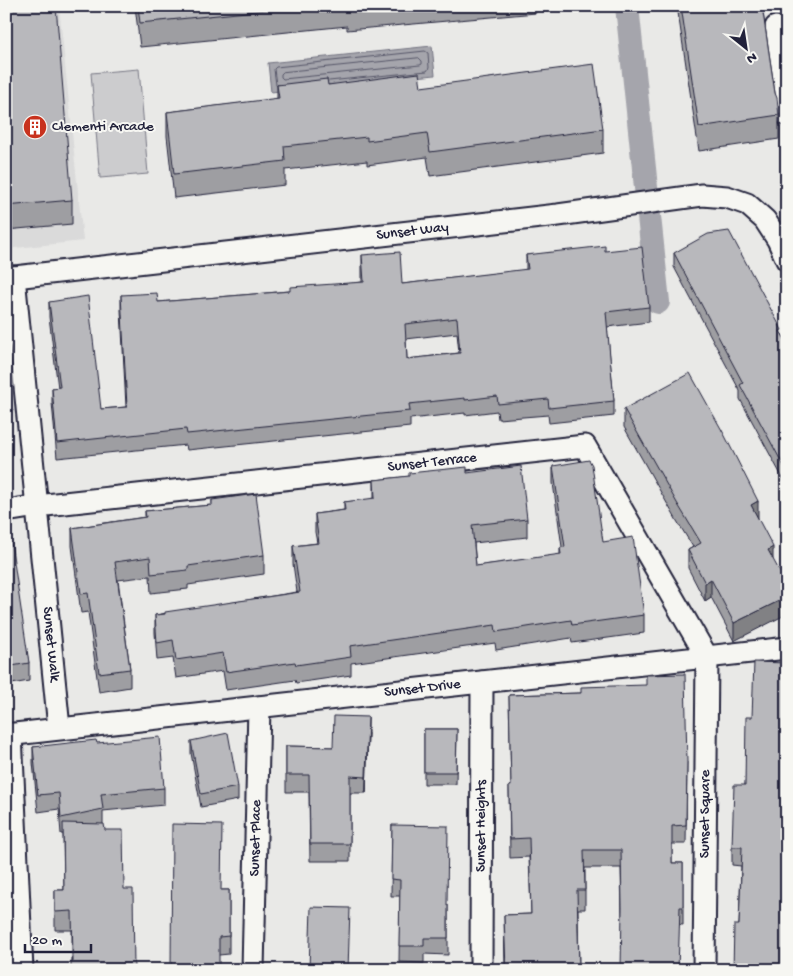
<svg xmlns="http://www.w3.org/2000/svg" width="793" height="976" font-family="'Gochi Hand',sans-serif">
<rect width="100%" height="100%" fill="#e9e9e7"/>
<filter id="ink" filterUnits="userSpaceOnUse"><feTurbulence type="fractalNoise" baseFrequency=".02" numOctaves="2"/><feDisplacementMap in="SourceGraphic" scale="10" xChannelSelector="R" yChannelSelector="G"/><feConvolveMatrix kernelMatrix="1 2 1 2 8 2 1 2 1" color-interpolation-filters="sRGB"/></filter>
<g filter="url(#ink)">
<!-- built -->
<path fill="#dadada" d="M6,6H59L83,241L6,249Z"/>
<!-- green -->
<path fill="#ccccce" stroke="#777784" d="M139,69L148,174L100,178L91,73Z"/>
<!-- water -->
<path fill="#a5a5ac" stroke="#71717f" d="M432,46L435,75L271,92L268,63Z"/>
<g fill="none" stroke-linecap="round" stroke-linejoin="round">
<!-- shore -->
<path stroke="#565668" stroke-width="1" d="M419,58L422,61V64L420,65L283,79L281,77V74L283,72Z
M276,85L274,69L276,67L425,51L428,53L429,68L427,71L329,81"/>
<!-- canal -->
<path stroke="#a5a5ac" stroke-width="24" d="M627,6L658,302"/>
<!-- minor casing -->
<g stroke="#22223b" stroke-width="25">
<g id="minor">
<path d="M776,27L787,115"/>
<path id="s1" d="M14,277L59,728"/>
<path id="s2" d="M6,278L558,215L702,195L727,197L747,204L765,220L778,240L787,260"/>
<path id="s3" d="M6,511L37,506L585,446L707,657"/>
<path d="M11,734L22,970"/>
<path id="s4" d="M6,735L787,648"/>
<path id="s5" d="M253,970L259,707"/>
<path id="s6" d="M481,970L482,682"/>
<path id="s7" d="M704,970L707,657"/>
</g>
</g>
<!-- minor -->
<use href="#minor" stroke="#f6f6f2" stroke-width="21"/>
</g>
<!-- wall -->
<path fill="#9e9ea2" stroke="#22223b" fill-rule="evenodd" d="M6,6L72,200V224L6,230Z
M135,6H536V13L347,30V26L140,47Z
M677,6H762L775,93L779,115V139L699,151Z
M277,85H328L421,87L603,129V153L430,176L427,157L367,165V161L285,170V185L174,198L167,136V112L277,99Z
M605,251L649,307V322L607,327L614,401V416L549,423L548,415L498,419L497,411L465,415V413L410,419V427L187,450L186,445L57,458L52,403V388H58L49,317V302L101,409L126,407L121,310V295L158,302L290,291L362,282V255L402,284L526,270V255ZM457,333L459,353L407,359L406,339Z
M674,253L782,334L787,343V486L740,399V391L674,267Z
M624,409L758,501L734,641L711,597L705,601L688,568V550L693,547L677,521L624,427Z
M553,466L603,542L644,615V633L572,643L571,638L496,650L495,643L351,663V675L296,683L295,680L226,690L223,671L176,678L173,658L157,660L155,633V615L297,592L293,564V546L317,543L315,532V514L344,510V502L374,499V480L467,473L527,519V537L474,543L476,566L560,555V548L562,547L553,483Z
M212,500L264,555V574L188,585V589L151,593L150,576L118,580L130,669V687L99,692L88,612L81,613L72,546V528L145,517V511L212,505Z
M6,542L29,663V681L6,685Z
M787,663L739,925L741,866L732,865V847L745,785L752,717Z
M581,693L687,762L686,844H672V863H683V925L622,919L621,868H585V909H578L579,970H505L504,915L531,914L529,857L510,858L509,786H511L509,695Z
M424,729H457L456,784H424Z
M368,733L366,793H350V861H310L309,792H286V746L333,747Z
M191,741L238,787V800L201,807L191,753Z
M97,743L164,788V805L103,811V824L72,962V930H55V890H64L63,834H61L59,809L38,812L33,763V747Z
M392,825L447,905H448V955L424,954V963L399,962L400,896H391Z
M222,890H229V954L219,955L171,970Z"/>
<!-- shaded-wall -->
<path fill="#818184" stroke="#22223b" d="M758,501V519L751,505Z
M773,547V565L768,550Z
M711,579V597L705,601V583Z
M787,597V614L734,641V623Z
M368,717V733L366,793V777Z"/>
<!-- building -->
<path fill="#b8b8bc" stroke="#22223b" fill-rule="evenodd" d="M6,6H56L72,200L6,206Z
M138,6H305L140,23Z
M681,6H762L775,93L777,98L779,115L699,127Z
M594,64L603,129L430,152L427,133L367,141V137L284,146L285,161L174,174L167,112L279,98L277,85L327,79L328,85L419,73L421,87Z
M729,231L782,330L780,331L787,343V472L740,385L743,383L674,253L708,234Z
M605,246V251L642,247L649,307L606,312L614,401L549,408L548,399L498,404L497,396L465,400V398L409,404L410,411L187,434L186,429L57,443L52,388L60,387L49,302L88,296L101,409L127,407L121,295L157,293L158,302L290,291V287L364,282L362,255L400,252L402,284L528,269L526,255ZM457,318L460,353L407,359L405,324Z
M690,373L724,434L758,501L751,505L773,547L768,550L787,585V597L734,623L711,579L705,583L688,550L701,543L677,503L624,409Z
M589,460L592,465L603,542L633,537L644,615L572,625L571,620L496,632L495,625L350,646L351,657L296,665L295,662L226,672L223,653L176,660L173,640L157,643L155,615L165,614V612L300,592L293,546L319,543L315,514L345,510L344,502L375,498L374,480L409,476V473L467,467V473L521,466L527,519L472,525L476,566L561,554L560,548L565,547L553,466Z
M256,494L264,555L188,566V570L151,574L150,557L115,562L130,669L99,673L88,593L81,594L72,528L146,517L145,511L212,505V500Z
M6,542H11L29,663L6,667Z
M754,662L787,663V970H733L734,925H739L742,847H732L734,785H745L746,717H752Z
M685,674L687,762L686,825L672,826V863H683V907H680L678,970H621L622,908L621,850H584L585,890H577L579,970H506L504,915L531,914L529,838L510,839L509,786H511L509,695L581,693V687L646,685V675Z
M334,716L368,717L366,777L350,776V844H310L309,775H286V746L333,747Z
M424,729H457L456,772H424Z
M228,733L238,787L201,794L191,741Z
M160,737L164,788L101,794L103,809L61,818L59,793L38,795L33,747L96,740L97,743Z
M63,823L104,824L105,830H123L124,889H133L134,970H71V962H73L72,911L55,912V890H64Z
M172,824L222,825L221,890H229V936L219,937V970H171Z
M392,825L448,826L447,905H448V938H424V946H399L400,880L391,879Z
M311,907L350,908L348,970H309Z"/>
</g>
<!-- icons -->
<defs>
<g id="building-disc" transform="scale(1.25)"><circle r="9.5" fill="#c8321e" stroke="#f6f6f2"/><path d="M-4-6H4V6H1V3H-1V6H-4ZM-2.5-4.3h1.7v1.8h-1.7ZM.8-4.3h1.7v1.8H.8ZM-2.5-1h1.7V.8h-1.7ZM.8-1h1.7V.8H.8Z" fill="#fff"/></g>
</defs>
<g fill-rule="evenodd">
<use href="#building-disc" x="35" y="127"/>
</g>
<g text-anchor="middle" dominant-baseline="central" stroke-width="4" stroke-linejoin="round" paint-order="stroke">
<!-- poi labels -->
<g font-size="15" fill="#22223b" stroke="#f6f6f2" text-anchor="start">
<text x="52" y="127">Clementi Arcade</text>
</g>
<!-- street labels -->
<g font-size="15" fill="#22223b" stroke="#f6f6f2">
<text stroke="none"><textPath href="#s2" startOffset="409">Sunset Way</textPath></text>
<text stroke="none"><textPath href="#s3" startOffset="429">Sunset Terrace</textPath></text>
<text stroke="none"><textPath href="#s1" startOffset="369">Sunset Walk</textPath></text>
<text stroke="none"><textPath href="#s4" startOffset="419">Sunset Drive</textPath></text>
<text stroke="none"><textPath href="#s7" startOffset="156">Sunset Square</textPath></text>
<text stroke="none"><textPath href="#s6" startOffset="144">Sunset Heights</textPath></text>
<text stroke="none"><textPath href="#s5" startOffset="132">Sunset Place</textPath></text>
</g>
</g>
<!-- margin -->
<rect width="793" height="976" fill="none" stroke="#f6f6f2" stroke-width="25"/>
<rect x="12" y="12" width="768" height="951" fill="none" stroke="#22223b" stroke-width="2" filter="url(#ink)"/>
<!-- north arrow -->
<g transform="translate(746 48) rotate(150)" stroke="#f6f6f2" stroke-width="4" paint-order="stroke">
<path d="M0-4L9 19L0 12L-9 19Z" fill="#22223b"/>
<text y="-8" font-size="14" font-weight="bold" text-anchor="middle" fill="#22223b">N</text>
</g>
<!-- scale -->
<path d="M25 944v8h66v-8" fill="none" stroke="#22223b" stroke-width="2.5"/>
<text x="32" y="944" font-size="15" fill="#22223b" stroke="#f6f6f2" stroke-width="4" paint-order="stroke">20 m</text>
</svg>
